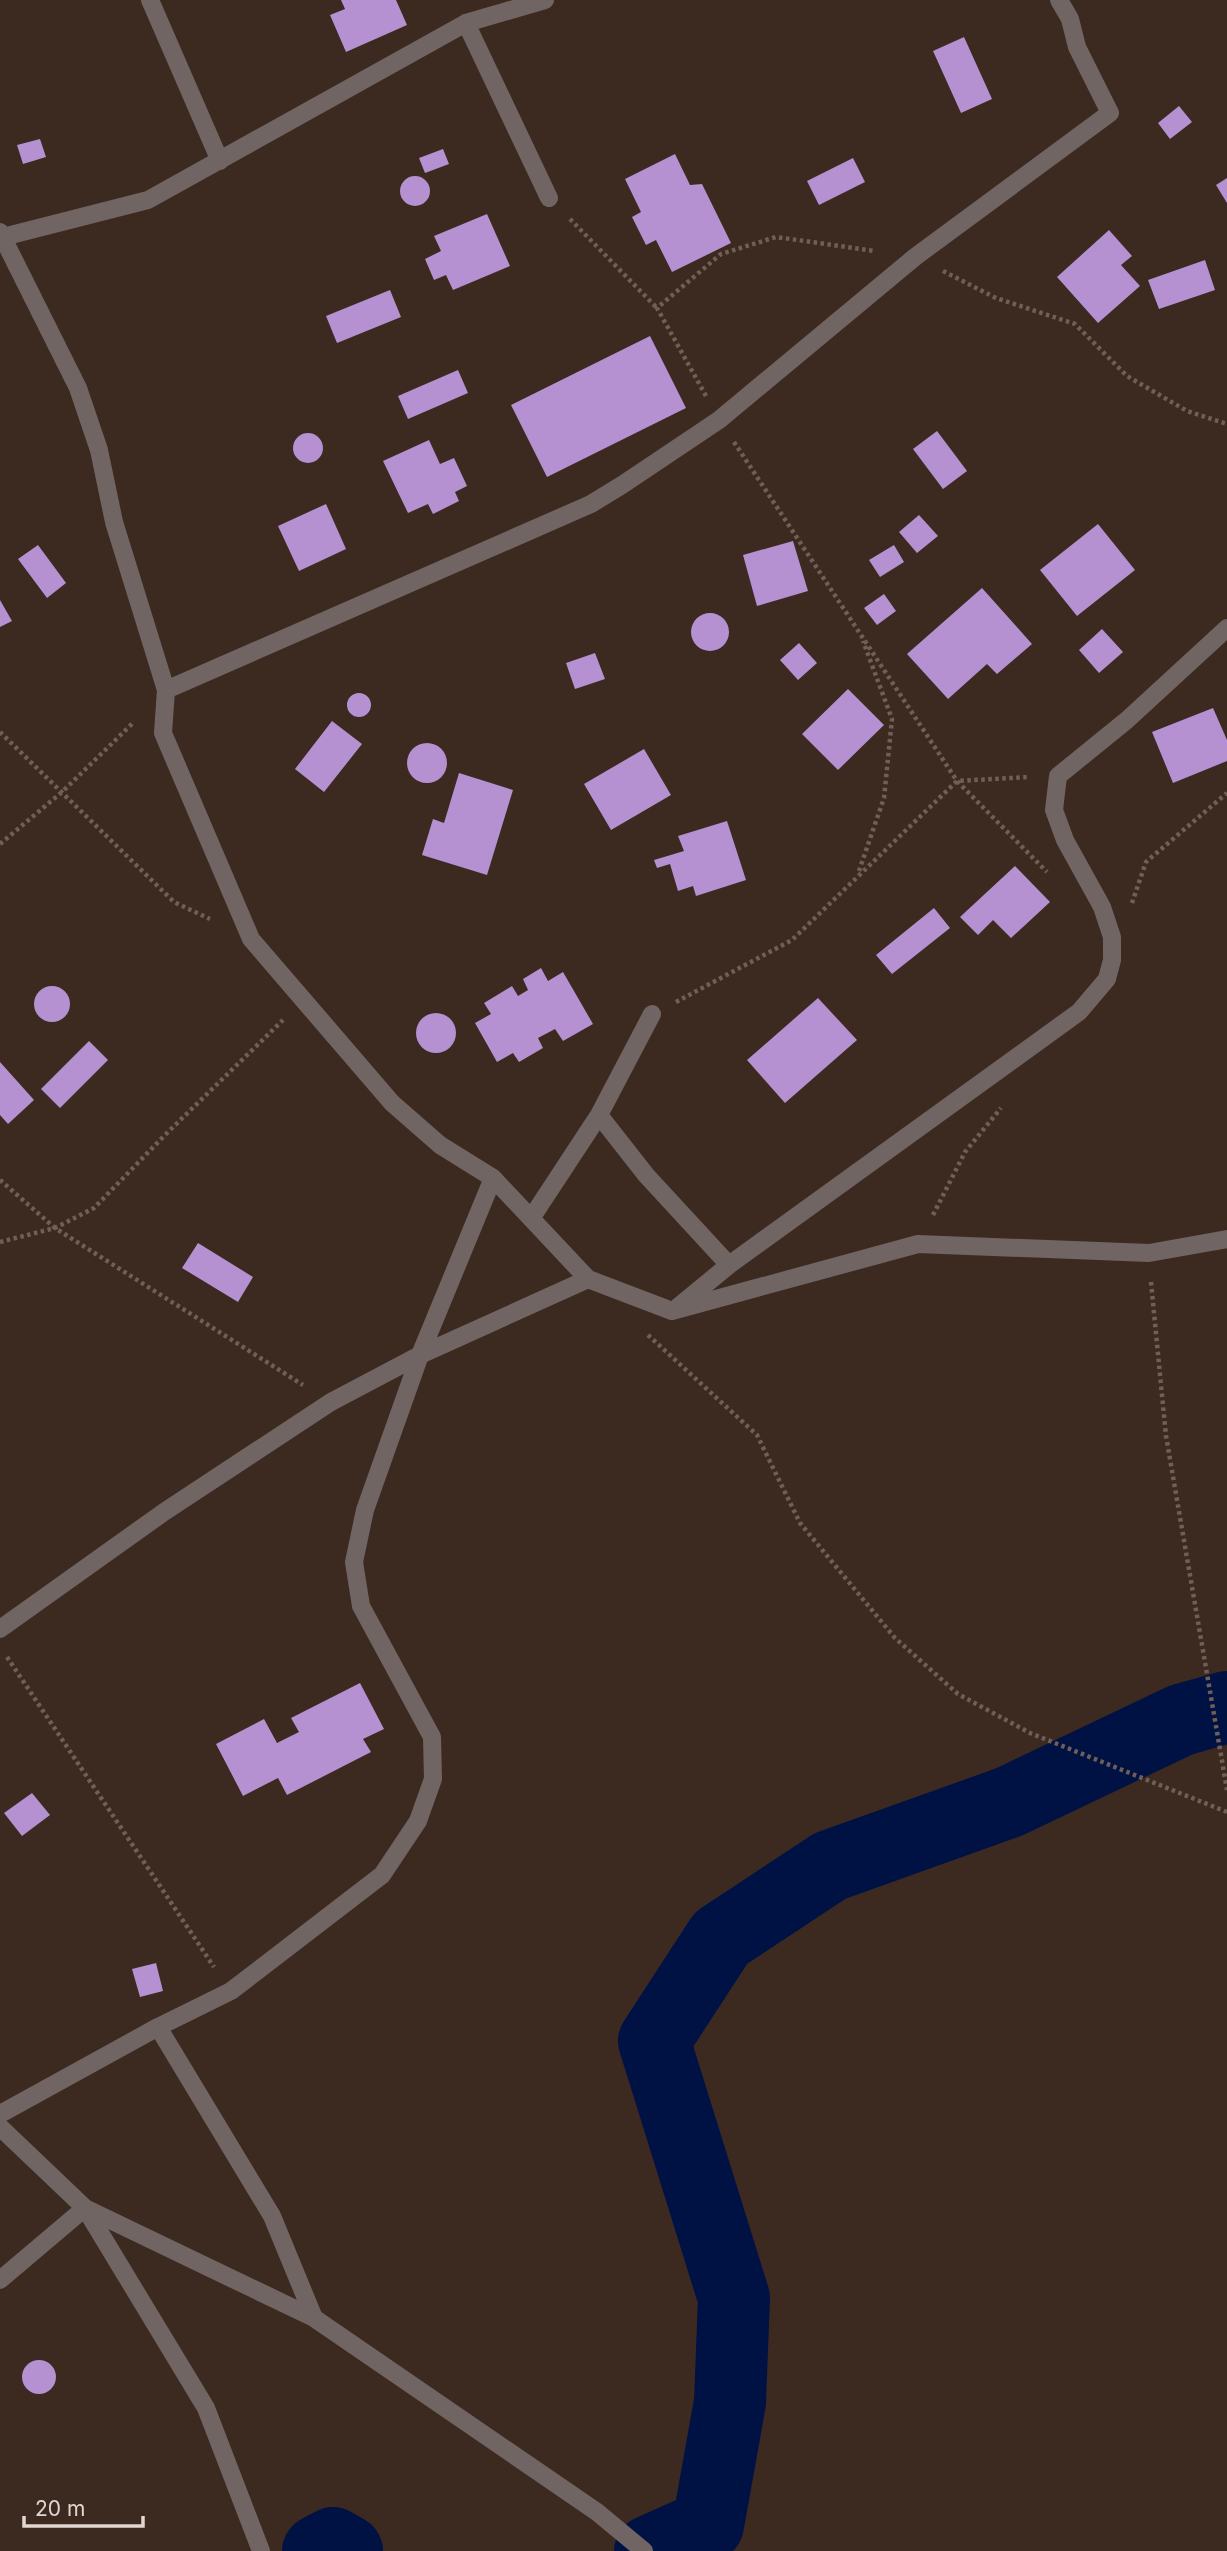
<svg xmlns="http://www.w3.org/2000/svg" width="1227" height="2551" font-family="Inter,sans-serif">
<rect width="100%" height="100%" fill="#3c2a21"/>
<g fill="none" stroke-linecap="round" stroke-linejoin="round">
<!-- river -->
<path stroke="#001244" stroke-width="72" d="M318,2551L333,2543L347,2551
M650,2551L708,2525L730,2402L734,2298L654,2041L721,1938L830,1866L1009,1802L1181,1720L1227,1707"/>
</g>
<!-- building -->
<path fill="#b591d1" d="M341,0H396L407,25L346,52L330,15L345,9Z
M964,37L992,99L961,113L933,51Z
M1179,106L1192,122L1170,139L1158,123Z
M40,139L46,157L23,164L17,145Z
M443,149L449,164L425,173L419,158Z
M675,154L690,185L702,184L731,243L672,272L656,240L646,245L632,217L641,212L625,179Z
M853,158L865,182L819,205L807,181Z
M400 191a15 15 0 1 1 30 0a15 15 0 1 1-30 0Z
M1227,178V203L1216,185Z
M487,214L510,266L453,290L446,275L434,280L425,259L441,251L434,236Z
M1109,230L1132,256L1121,265L1140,286L1098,323L1057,277Z
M1205,260L1215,290L1159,309L1148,280Z
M390,290L401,317L337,343L326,316Z
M650,336L686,408L547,477L511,405Z
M458,370L468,393L408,419L398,396Z
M937,431L967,471L943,489L913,449Z
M293 448a15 15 0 1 1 30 0a15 15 0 1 1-30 0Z
M429,440L440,464L454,458L467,486L455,492L459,501L433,514L428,504L408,513L383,461Z
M326,504L346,549L299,571L278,526Z
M919,515L938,536L917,553L899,532Z
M1098,524L1135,570L1077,616L1040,570Z
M793,541L808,591L757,606L743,555Z
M38,545L66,583L47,598L18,559Z
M894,545L904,562L880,577L869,560Z
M982,588L1032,644L997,674L987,664L948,699L907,654Z
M884,594L896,611L877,625L864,608Z
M0,600L12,621L0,627Z
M691 632a19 19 0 1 1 38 0a19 19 0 1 1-38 0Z
M1102,629L1123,652L1099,673L1079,650Z
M799,643L817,663L798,680L780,660Z
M595,653L605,679L575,689L566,663Z
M848,689L884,725L838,770L802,734Z
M347 705a12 12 0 1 1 24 0a12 12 0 1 1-24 0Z
M1213,708L1227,740V761L1173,783L1152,732Z
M332,721L362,744L324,792L295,769Z
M407 763a20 20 0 1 1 40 0a20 20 0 1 1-40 0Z
M644,749L671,795L611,830L584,784Z
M459,773L513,790L487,875L422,855L433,819L444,823Z
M727,821L746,880L696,896L693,886L678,891L670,864L657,868L654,860L684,851L678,836Z
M1015,866L1050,902L1011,938L993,920L978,935L960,917Z
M934,908L950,928L892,974L876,955Z
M541,968L548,981L563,972L593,1024L563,1041L555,1029L538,1038L543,1048L519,1062L513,1053L497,1062L475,1023L491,1014L484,1003L512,986L518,996L528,990L523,979Z
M34 1004a18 18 0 1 1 36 0a18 18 0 1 1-36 0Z
M818,998L857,1040L785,1103L747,1060Z
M416 1033a20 20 0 1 1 40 0a20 20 0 1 1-40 0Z
M89,1041L108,1060L60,1108L41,1089Z
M0,1062L34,1100L8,1124L0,1115Z
M198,1243L253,1277L238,1302L182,1268Z
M360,1683L384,1729L363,1739L371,1752L287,1795L278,1778L243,1796L216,1744L264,1719L277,1743L299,1732L291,1718Z
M32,1793L50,1815L22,1836L4,1813Z
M156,1963L163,1991L140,1997L132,1969Z
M22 2377a17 17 0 1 1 34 0a17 17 0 1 1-34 0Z"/>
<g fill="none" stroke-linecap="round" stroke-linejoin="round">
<!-- path -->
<path stroke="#6f5f57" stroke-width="4.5" stroke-dasharray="3.5 3.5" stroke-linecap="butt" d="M570,219L657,308
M943,271L996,298L1075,324L1127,376L1187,411L1227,424
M706,396L657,308L721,254L776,237L875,251
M734,442L957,781L1047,872
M0,732L174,902L210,919
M0,844L62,792L134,722
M859,871L884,798L892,719L863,641
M1132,903L1146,862L1227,793
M676,1002L792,940L957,781L1029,777
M0,1180L55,1228L303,1385
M933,1215L965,1152L1001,1108
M0,1242L55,1228L94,1208L166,1134L283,1020
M1151,1282L1166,1436L1227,1790
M648,1335L757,1435L800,1523L895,1638L958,1694L1030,1733L1227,1812
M7,1657L214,1967"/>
<!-- minor -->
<path stroke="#706563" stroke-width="18" d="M150,0L220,161
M466,23L549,198
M0,232L78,388L99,450L114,522L166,690L163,733L251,939L392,1103L440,1145L493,1178L420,1355L365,1510L354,1562L361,1606L432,1737L433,1779L418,1821L382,1875L231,1991L158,2027L0,2114
M0,241L3,237L148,200L466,23L545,0
M166,690L591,504L622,485L719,420L915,257L1110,113L1077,47L1070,19L1059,0
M599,1115L646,1175L729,1265
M493,1178L588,1279
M532,1217L599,1115L652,1014
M678,1307L729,1265L1079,1012L1107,979L1112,960V937L1102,907L1065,840L1054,810L1058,776L1127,720L1227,628
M0,1629L164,1512L331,1402L420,1355L588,1279L672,1311L918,1244L1149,1253L1227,1239
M158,2027L272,2216L314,2318
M0,2127L85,2208L206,2408L261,2551
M0,2280L85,2208L314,2318L597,2512L644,2551"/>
</g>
<!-- scale -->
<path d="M24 2516v10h119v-10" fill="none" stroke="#e2d6d0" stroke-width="3.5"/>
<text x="35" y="2516" font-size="21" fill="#e2d6d0" stroke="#3c2a21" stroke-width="5" paint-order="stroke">20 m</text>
</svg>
